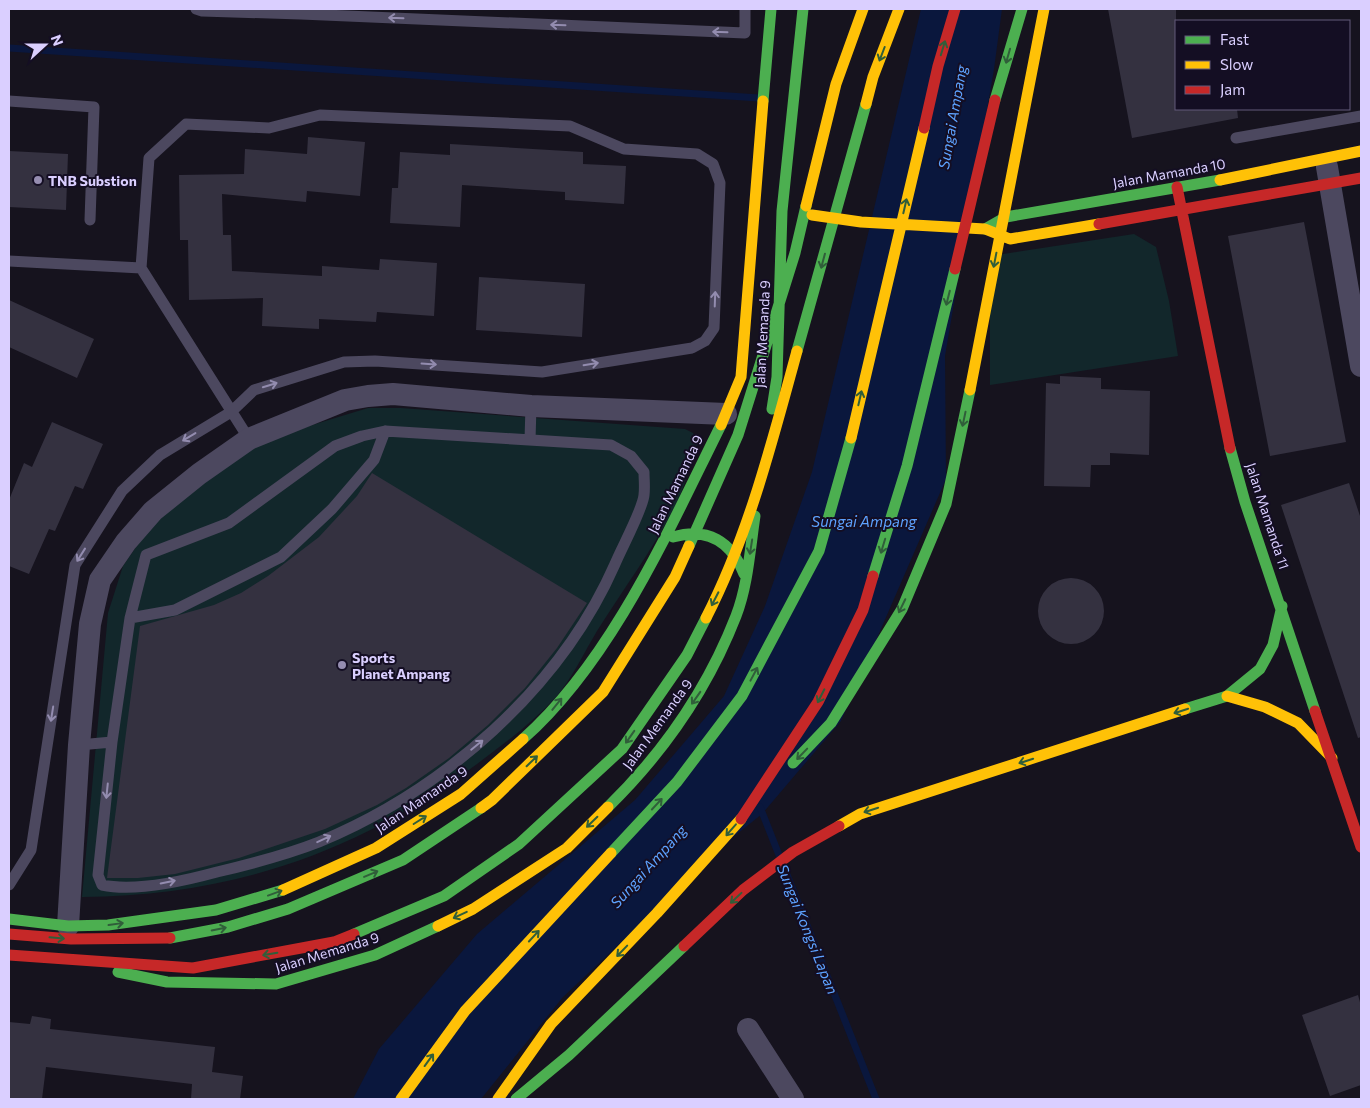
<svg xmlns="http://www.w3.org/2000/svg" width="1370" height="1108" font-family="Commissioner,sans-serif">
<rect width="100%" height="100%" fill="#16131e"/>
<!-- green -->
<path fill="#12272b" d="M1134,234L1156,247L1169,301L1178,356L990,385V256Z
M368,408H401L685,429L693,433L698,442C690,463 685,488 674,508C653,549 622,591 597,631C585,651 571,680 556,697C533,722 504,744 477,764C357,853 231,896 82,897L108,613L123,566L151,525L245,451L309,426Z"/>
<!-- water -->
<path fill="#0a173d" d="M921,9H1002L994,69L945,356L946,479L841,721L762,814L732,838L563,997L481,1099H353L379,1049L477,934L635,800L724,696L765,606L812,472Z"/>
<g fill="none" stroke-linecap="round" stroke-linejoin="round">
<!-- stream -->
<path stroke="#0a173d" stroke-width="7" d="M9,48L759,98
M760,807L779,855
M784,867L876,1099"/>
</g>
<!-- building -->
<path fill="#343140" d="M1108,9H1176V109H1237L1238,118L1132,138Z
M308,137L365,142L360,196L307,191L306,202L222,194L223,235H231L232,271L322,276V266L379,270L380,259L437,263L434,316L377,312L376,322L319,319V329L262,326L263,298L189,300L188,240H180L179,175L244,174L245,149L307,154Z
M450,144L583,152V164L626,166L624,204L565,200V192L462,185L460,227L390,223L392,188H398L400,152L450,155Z
M9,151L68,154L66,210L9,207Z
M1304,222L1346,442L1270,456L1228,236Z
M479,277L585,284L582,337L476,330Z
M9,300L94,339L77,378L9,347Z
M1060,376L1101,378V389L1150,391L1149,455L1110,453V465H1091L1090,487L1044,486L1046,383L1060,384Z
M52,422L103,444L83,489L75,486L55,531L49,529L29,574L9,566V500L24,463L32,467Z
M372,473L587,603L557,648L525,688L488,725L449,758L406,788L377,805L325,829L239,858L175,874L138,878H107L140,626L214,605L241,593L268,576L319,537L357,496Z
M1349,483L1361,519V737L1358,738L1281,505Z
M1038 611a33 33 0 1 1 66 0a33 33 0 1 1-66 0Z
M1358,995L1361,1006V1085L1330,1096L1302,1015Z
M32,1016L51,1019L50,1029L215,1047L212,1072L243,1076L240,1099H191L192,1084L46,1067L42,1099H9V1022L30,1024Z"/>
<g fill="none" stroke-linecap="round" stroke-linejoin="round">
<!-- lane -->
<path stroke="#4c485f" stroke-width="11" d="M196,9L202,11L301,14
M301,9V14L745,33V9
M9,101L94,107L90,220
M1236,138L1361,116
M9,261L141,268
M530,440L531,406
M130,618L175,610L281,557L332,509L374,460L385,431
M79,745L112,742L130,618L146,555L229,523L335,446L362,436L385,431L611,445L631,456L644,472C644,479 645,487 644,495C643,509 621,549 615,564C560,689 444,790 319,842C286,855 251,864 217,872C184,881 135,892 102,885L98,875L112,742
M9,885L31,850L75,565L122,491L160,455L231,412L254,390L344,362L375,361L542,372L692,348L705,341L714,328L720,183L713,164L697,154L624,149L570,126L320,115L269,128L186,124L149,158L141,268L249,439"/>
<!-- street -->
<path stroke="#4c485f" stroke-width="22" d="M1327,167L1361,366
M68,926L79,745L90,624L100,580L126,542L153,511L199,474L249,439L345,400L368,396L393,394L531,406L726,414
M748,1029L793,1099"/>
<!-- fast -->
<path stroke="#4caf50" stroke-width="11" d="M995,100L1022,9
M763,101L771,9
M985,229L1006,217L1220,180
M797,351L866,104
M772,409L777,377L782,211L803,9
M1230,448L1245,502L1315,711
M673,537C708,527 731,541 744,574
M689,546L738,435L795,253L806,206
M873,576L907,466L955,269
M1185,709L1227,696L1260,669L1273,645L1282,606
M523,739C612,660 668,531 721,425
M793,763L831,723L902,609L946,504L970,390
M608,807C663,753 708,688 736,616C748,585 750,549 755,516
M611,853L677,782L742,696L819,551L851,438
M9,919L68,926L108,925L216,910L283,890
M354,934L444,896L519,844L622,749L687,655L706,618
M170,938L228,927L288,909L403,860L481,808
M118,972L167,982L276,984L375,955L438,926
M516,1099L569,1055L684,946"/>
<!-- slow -->
<path stroke="#ffc107" stroke-width="11" d="M866,104L873,77L899,9
M1220,180L1361,151
M806,206L836,84L863,9
M812,215L861,222L985,229L1010,239L1099,224
M970,390L1044,9
M721,425L741,377L763,101
M851,438L924,128
M706,618C749,534 772,442 797,351
M1227,696L1265,707L1298,723L1332,758
M481,808L492,800L603,692L675,577L689,546
M839,826L860,814L1185,709
M283,890L376,848L461,794L523,739
M438,926L473,909L567,848L608,807
M401,1099L465,1011L611,853
M498,1099L551,1024L657,913L741,819"/>
<!-- jam -->
<path stroke="#c62828" stroke-width="11" d="M924,128L938,66L955,9
M1177,187L1230,448
M1099,224L1361,178
M955,269L995,100
M1315,711L1361,847
M741,819L818,702L863,610L873,576
M9,934L71,939L170,938
M684,946L743,890L793,852L839,826
M9,955L193,968L334,942L354,934"/>
</g>
<!-- one-way arrows -->
<defs><path id="oneway-shaft" d="M-6 0H5M1.5-3L5.5 0L1.5 3" fill="none" stroke-width="1.6" stroke-linecap="round" stroke-linejoin="round" transform="scale(1.25)"/></defs>
<g stroke="#938caf">
<use href="#oneway-shaft" transform="translate(396 18) rotate(-178)"/>
<use href="#oneway-shaft" transform="translate(558 25) rotate(-178)"/>
<use href="#oneway-shaft" transform="translate(720 32) rotate(-178)"/>
<use href="#oneway-shaft" transform="translate(715 299) rotate(-88)"/>
<use href="#oneway-shaft" transform="translate(429 364) rotate(4)"/>
<use href="#oneway-shaft" transform="translate(591 364) rotate(-9)"/>
<use href="#oneway-shaft" transform="translate(270 385) rotate(-17)"/>
<use href="#oneway-shaft" transform="translate(189 437) rotate(149)"/>
<use href="#oneway-shaft" transform="translate(81 555) rotate(122)"/>
<use href="#oneway-shaft" transform="translate(52 714) rotate(99)"/>
<use href="#oneway-shaft" transform="translate(477 745) rotate(-39)"/>
<use href="#oneway-shaft" transform="translate(107 791) rotate(96)"/>
<use href="#oneway-shaft" transform="translate(324 839) rotate(-25)"/>
<use href="#oneway-shaft" transform="translate(168 882) rotate(-11)"/>
</g>
<g stroke="#305e3a">
<use href="#oneway-shaft" transform="translate(943 48) rotate(-73)"/>
<use href="#oneway-shaft" transform="translate(882 54) rotate(111)"/>
<use href="#oneway-shaft" transform="translate(1008 56) rotate(106)"/>
<use href="#oneway-shaft" transform="translate(905 206) rotate(-77)"/>
<use href="#oneway-shaft" transform="translate(995 260) rotate(101)"/>
<use href="#oneway-shaft" transform="translate(823 261) rotate(105)"/>
<use href="#oneway-shaft" transform="translate(948 298) rotate(104)"/>
<use href="#oneway-shaft" transform="translate(860 398) rotate(-77)"/>
<use href="#oneway-shaft" transform="translate(964 419) rotate(102)"/>
<use href="#oneway-shaft" transform="translate(883 546) rotate(107)"/>
<use href="#oneway-shaft" transform="translate(751 547) rotate(99)"/>
<use href="#oneway-shaft" transform="translate(715 599) rotate(117)"/>
<use href="#oneway-shaft" transform="translate(902 606) rotate(116)"/>
<use href="#oneway-shaft" transform="translate(754 674) rotate(-62)"/>
<use href="#oneway-shaft" transform="translate(821 696) rotate(117)"/>
<use href="#oneway-shaft" transform="translate(696 698) rotate(125)"/>
<use href="#oneway-shaft" transform="translate(557 704) rotate(-51)"/>
<use href="#oneway-shaft" transform="translate(1181 711) rotate(162)"/>
<use href="#oneway-shaft" transform="translate(630 737) rotate(125)"/>
<use href="#oneway-shaft" transform="translate(802 754) rotate(134)"/>
<use href="#oneway-shaft" transform="translate(532 761) rotate(-44)"/>
<use href="#oneway-shaft" transform="translate(1026 761) rotate(162)"/>
<use href="#oneway-shaft" transform="translate(657 804) rotate(-47)"/>
<use href="#oneway-shaft" transform="translate(871 810) rotate(162)"/>
<use href="#oneway-shaft" transform="translate(420 820) rotate(-32)"/>
<use href="#oneway-shaft" transform="translate(592 822) rotate(136)"/>
<use href="#oneway-shaft" transform="translate(731 830) rotate(131)"/>
<use href="#oneway-shaft" transform="translate(371 874) rotate(-23)"/>
<use href="#oneway-shaft" transform="translate(275 893) rotate(-20)"/>
<use href="#oneway-shaft" transform="translate(736 898) rotate(137)"/>
<use href="#oneway-shaft" transform="translate(460 915) rotate(155)"/>
<use href="#oneway-shaft" transform="translate(116 924) rotate(-8)"/>
<use href="#oneway-shaft" transform="translate(219 929) rotate(-11)"/>
<use href="#oneway-shaft" transform="translate(534 936) rotate(-47)"/>
<use href="#oneway-shaft" transform="translate(57 938) rotate(5)"/>
<use href="#oneway-shaft" transform="translate(622 951) rotate(134)"/>
<use href="#oneway-shaft" transform="translate(270 954) rotate(170)"/>
<use href="#oneway-shaft" transform="translate(429 1060) rotate(-54)"/>
</g>
<!-- markers -->
<g fill="#958db0" stroke="#140e23" stroke-width="2">
<circle cx="38" cy="180" r="5"/>
<circle cx="342" cy="665" r="5"/>
</g>
<g text-anchor="middle" dominant-baseline="central" stroke-width="4" stroke-linejoin="round" paint-order="stroke">
<!-- street labels -->
<g font-size="14" fill="#dacfff" stroke="#140e23">
<text transform="translate(1169 173) rotate(-10)">Jalan Mamanda 10</text>
<text transform="translate(762 334) rotate(-87)">Jalan Memanda 9</text>
<text transform="translate(675 484) rotate(-64)">Jalan Mamanda 9</text>
<text transform="translate(1268 516) rotate(72)">Jalan Mamanda 11</text>
<text transform="translate(657 724) rotate(-54)">Jalan Memanda 9</text>
<text transform="translate(421 799) rotate(-34)">Jalan Mamanda 9</text>
<text transform="translate(327 952) rotate(-17)">Jalan Memanda 9</text>
</g>
<!-- poi labels -->
<g font-size="14" font-weight="bold" fill="#dacfff" stroke="#140e23" text-anchor="start">
<text x="48" y="180">TNB Substion</text>
<text x="352" y="657">Sports<tspan x="352" dy="16">Planet Ampang</tspan></text>
</g>
<!-- water labels -->
<g font-size="15" font-style="italic" fill="#5da2ff" stroke="#140e23">
<text transform="translate(952 117) rotate(-80)">Sungai Ampang</text>
<text x="864" y="521">Sungai Ampang</text>
<text transform="translate(648 866) rotate(-48)">Sungai Ampang</text>
<text transform="translate(808 929) rotate(68)">Sungai Kongsi Lapan</text>
</g>
</g>
<!-- border -->
<rect width="1370" height="1108" fill="none" stroke="#dacfff" stroke-width="20"/>
<!-- legend -->
<rect x="1175" y="20" width="175" height="90" fill="#140e23" stroke="#635b7b"/>
<rect x="1185" y="36" width="25" height="8" fill="#4caf50" stroke="#635b7b"/>
<text x="1220" y="45" font-size="15" fill="#dacfff">Fast</text>
<rect x="1185" y="61" width="25" height="8" fill="#ffc107" stroke="#635b7b"/>
<text x="1220" y="70" font-size="15" fill="#dacfff">Slow</text>
<rect x="1185" y="86" width="25" height="8" fill="#c62828" stroke="#635b7b"/>
<text x="1220" y="95" font-size="15" fill="#dacfff">Jam</text>
<!-- north arrow -->
<g transform="translate(45 45) rotate(69)" stroke="#140e23" stroke-width="4" paint-order="stroke">
<path d="M0-4L9 19L0 12L-9 19Z" fill="#dacfff"/>
<text y="-8" font-size="14" font-weight="bold" text-anchor="middle" fill="#dacfff">N</text>
</g>
</svg>
